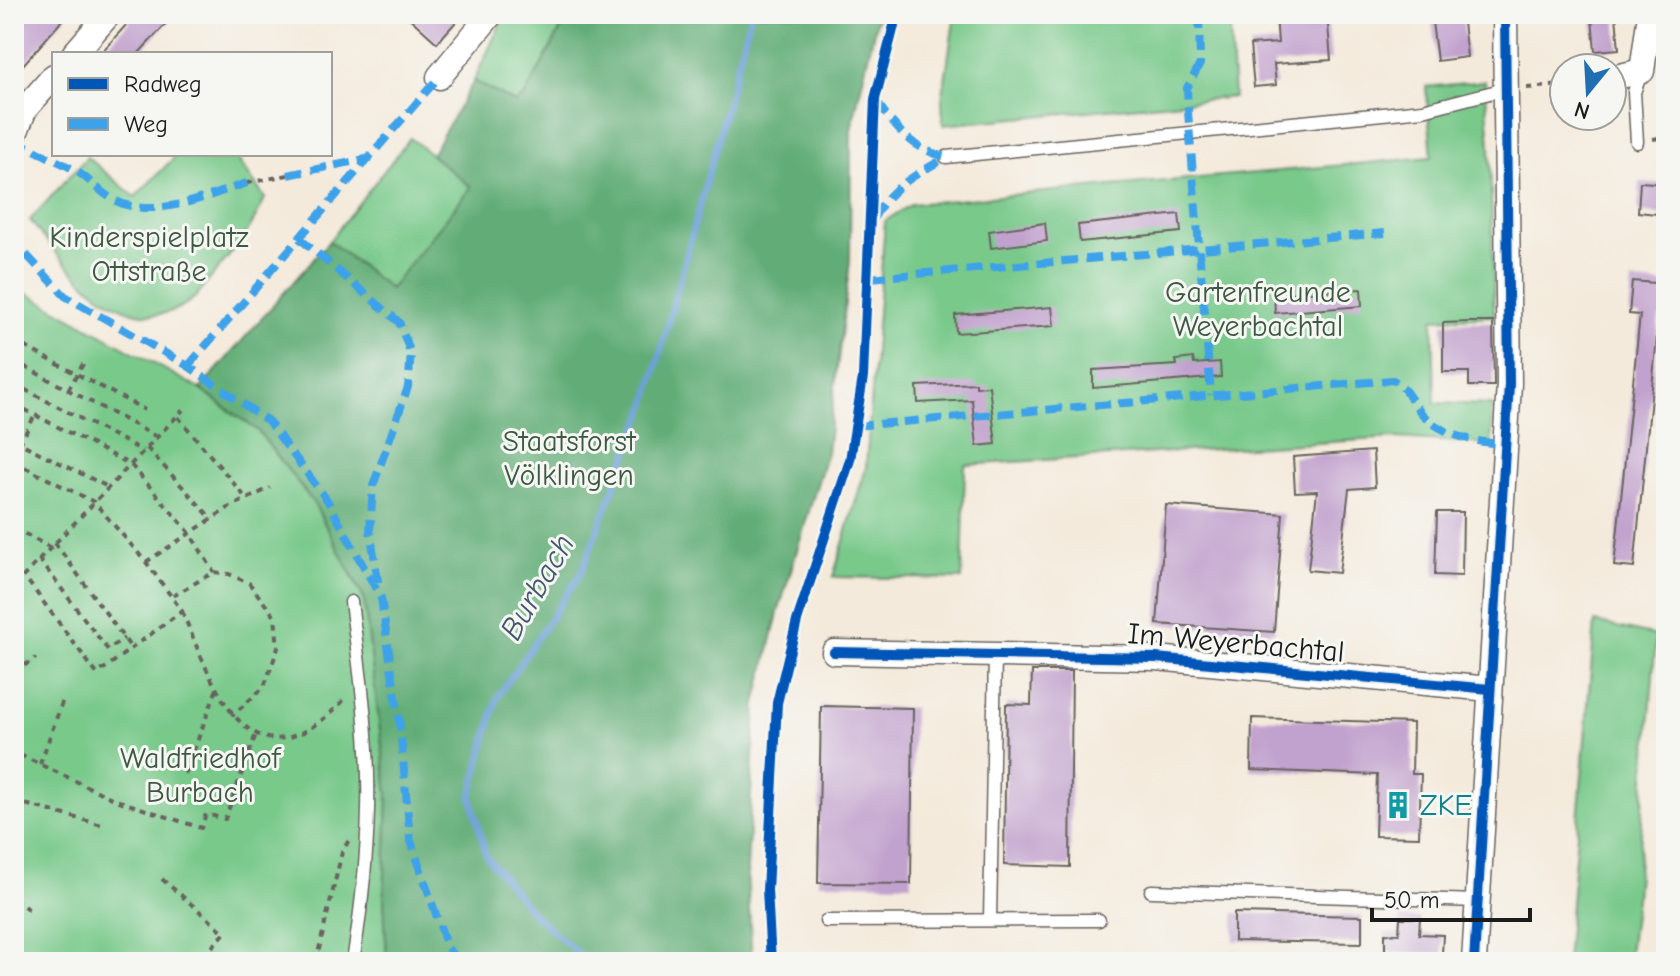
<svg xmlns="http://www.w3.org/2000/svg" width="1680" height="976" font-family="'Comic Neue',sans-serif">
<rect width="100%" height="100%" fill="#f6f6f2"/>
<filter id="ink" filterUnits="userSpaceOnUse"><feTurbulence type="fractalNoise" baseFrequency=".0125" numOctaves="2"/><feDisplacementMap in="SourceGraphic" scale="16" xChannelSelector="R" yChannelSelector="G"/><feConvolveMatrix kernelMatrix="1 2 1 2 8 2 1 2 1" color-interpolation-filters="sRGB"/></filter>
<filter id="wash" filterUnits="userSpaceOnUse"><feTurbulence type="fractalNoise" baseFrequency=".006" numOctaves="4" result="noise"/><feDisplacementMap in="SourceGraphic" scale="32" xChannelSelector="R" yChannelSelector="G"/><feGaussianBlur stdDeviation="1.8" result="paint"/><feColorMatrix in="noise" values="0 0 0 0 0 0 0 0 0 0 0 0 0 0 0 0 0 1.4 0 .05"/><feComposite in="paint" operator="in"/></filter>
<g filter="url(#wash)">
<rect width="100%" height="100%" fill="#f4eadb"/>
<!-- green -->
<path fill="#79c98b" stroke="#4a7254" stroke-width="2" d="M505,14H569L525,96L515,103L474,81Z
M955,14H1229L1234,97L943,125L942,100Z
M1485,81L1490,145L1494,316L1433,319L1435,403L1491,405L1492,444L1395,438L965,465L962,579L833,577L866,467L885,221L912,204L1432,157L1426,87Z
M410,138L472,186L390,289L329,241Z
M178,154H234L265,198C253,228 235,249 214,274C207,282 201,292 194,298C130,351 65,265 30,220L87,157L135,197Z
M14,286L200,389L258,431L315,505L364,599L388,795L384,901L387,962H14Z
M1595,622L1656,636L1636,898L1628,962H1566Z"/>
<!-- forest -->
<path fill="#62ad77" stroke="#3f644a" stroke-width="2" d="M569,14H878L851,130L850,261L827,452L778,613L756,704L747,869L752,962H387L384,901L388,795L364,598L315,505L258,431L200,389L329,241L390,289L471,187L431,155L474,81L515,103L525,96Z"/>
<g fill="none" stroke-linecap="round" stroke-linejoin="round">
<!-- stream -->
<path stroke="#6ea0d9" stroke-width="6" d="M588,962L533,914L486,856L471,797L497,698L581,573L646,406L751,14"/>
</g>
<g id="blocks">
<!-- building -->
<path fill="#c1a1cd" d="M29,14H68L14,75V31Z
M136,14H175L138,54H100Z
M405,14H463L437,43Z
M1276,14H1327L1331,60L1274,64L1276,85L1254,87L1250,45L1278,43Z
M1431,14H1462L1467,57L1437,61Z
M1616,16L1619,49L1595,51L1592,18Z
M1640,182L1666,184V215L1638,212Z
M1179,214L1181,232L1080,242L1078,225Z
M1045,223L1047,241L991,248L989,231Z
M1632,281L1666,284V318L1659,317L1634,568L1614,566L1640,315L1629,314Z
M1361,289L1362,306L1275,313L1274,294Z
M1052,307L1054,326L956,333L955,315Z
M1469,322H1493L1494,386H1469V372H1443V323Z
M1193,358L1194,364L1220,362L1221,377L1093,388V370L1177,365L1176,360Z
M976,383V387L989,386L996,444L977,446L972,400L918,403L917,386Z
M1373,451L1375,487L1349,489L1339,573L1308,570L1317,491L1295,492L1293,457Z
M1166,505L1283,514L1274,632L1157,624Z
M1437,512H1463L1462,576L1435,575Z
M1032,671H1072L1070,867L1004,865L1006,704L1031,705Z
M821,706L913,708L911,884L818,883Z
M1252,718L1413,723L1412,774H1421L1419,837L1375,836L1377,775L1251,770Z
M1234,913L1362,916V943L1234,941Z
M1400,918H1420L1419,934L1443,935L1442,954L1385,952V933L1399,934Z"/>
</g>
</g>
<g filter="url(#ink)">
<use href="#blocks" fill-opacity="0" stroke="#68645f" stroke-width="2"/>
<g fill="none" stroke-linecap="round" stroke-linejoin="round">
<!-- service casing -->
<g stroke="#68645f" stroke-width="15">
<path id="service" d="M1637,142L1634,92L1642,71
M946,157L1423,110L1505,89
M351,602C360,670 370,741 368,810C367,861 361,911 353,962
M1151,891L1478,901
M990,920L995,655
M826,921L1099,920
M1111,961L1156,962"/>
</g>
<!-- minor casing -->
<g stroke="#68645f" stroke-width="27">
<path id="minor" d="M74,54L109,14
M439,77L491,14
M1612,78L1642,71L1650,14
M14,136L25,109L54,76
M834,652L1156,658L1490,689
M1474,962L1509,384L1505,14"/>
</g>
<!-- path -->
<path stroke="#68645f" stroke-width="4" stroke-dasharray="6 6" stroke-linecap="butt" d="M1527,88L1564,85
M1653,139L1666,137
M247,183L288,175
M14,341L145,410
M14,361L157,437
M14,384L143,451
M68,390L86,359
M14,404L131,465L189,532L214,572
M178,417L246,498
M14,440L108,487
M147,448L212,519
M14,455L35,415
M14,462L94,502L146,562L182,611L97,674L24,576
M14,528L51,548
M55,543L131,648
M39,559L108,650L124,638
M146,562L230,507L270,488
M14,586L183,410
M173,596L214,572L229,574L249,583L275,617L278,648L264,687L232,716
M182,611C215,690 250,799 346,698
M14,636L18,634
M14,672L36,658
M20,755L116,800L201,828L206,814L225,819L256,734
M40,764L64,697
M185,774L216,691
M14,801L102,825
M162,879L225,933L198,962
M14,899L33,913
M316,962L342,852L349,840"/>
<!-- service -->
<use href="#service" stroke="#fff" stroke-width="12"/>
<!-- minor -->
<use href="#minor" stroke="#fff" stroke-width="24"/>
<!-- quiet -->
<path stroke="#3da2ea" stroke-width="8" stroke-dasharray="16 8" stroke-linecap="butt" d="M1199,14L1200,64L1187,88L1188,112L1211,395
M877,102C896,129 912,149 946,157
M14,139C32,150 50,157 69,167C86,175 98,191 114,200C154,221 209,195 247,183
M288,175L366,159
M874,218C890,186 917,175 946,157
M14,234L22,250L65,296L188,366L268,421L327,500L381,598L400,726L410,838L447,947L458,962
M299,238L399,322L411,354L408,387L373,486L370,530L379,587
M870,278L1385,233
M188,366L439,77
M855,426L1393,380C1406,388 1409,397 1418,409C1437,435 1476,443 1506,444"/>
<!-- cycleway casing -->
<g stroke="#f6f6f2" stroke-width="15">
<path id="cycleway" d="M834,652L1156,658L1490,689
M771,962L767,890L777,703L797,621L850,460L863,377L875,99L897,14
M1474,962L1509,384L1505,14"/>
</g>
<!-- cycleway -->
<use href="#cycleway" stroke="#0057b8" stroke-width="10"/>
</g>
</g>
<!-- icons -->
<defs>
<g id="building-bare" transform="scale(2.16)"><path d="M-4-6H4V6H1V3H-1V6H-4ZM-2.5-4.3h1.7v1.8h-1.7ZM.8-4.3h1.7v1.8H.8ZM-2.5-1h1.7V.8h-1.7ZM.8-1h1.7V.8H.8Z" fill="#0f9aa8" stroke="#f6f6f2" stroke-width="2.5" paint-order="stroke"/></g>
</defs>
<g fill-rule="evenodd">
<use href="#building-bare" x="1398" y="805"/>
</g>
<g text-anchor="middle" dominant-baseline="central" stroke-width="6" stroke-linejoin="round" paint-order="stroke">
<!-- park labels -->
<g font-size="30" fill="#3d5943" stroke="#f6f6f2">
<text x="149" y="237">Kinderspielplatz<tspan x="149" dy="34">Ottstraße</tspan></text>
<text x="1258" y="292">Gartenfreunde<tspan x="1258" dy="34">Weyerbachtal</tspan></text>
<text x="569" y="441">Staatsforst<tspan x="569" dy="34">Völklingen</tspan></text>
<text x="200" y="758">Waldfriedhof<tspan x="200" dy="34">Burbach</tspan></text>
</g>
<!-- street labels -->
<g font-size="30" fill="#1c1c1c" stroke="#f6f6f2">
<text transform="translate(1236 643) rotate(5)">Im Weyerbachtal</text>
</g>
<!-- culture labels -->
<g font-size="30" fill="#0d838f" stroke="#f6f6f2" text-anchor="start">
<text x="1420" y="805">ZKE</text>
</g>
<!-- water labels -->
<g font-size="32" font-style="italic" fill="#415771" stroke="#f6f6f2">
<text transform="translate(537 587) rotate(-60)">Burbach</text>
</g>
</g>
<!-- margin -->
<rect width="1680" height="976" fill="none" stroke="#f6f6f2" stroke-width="48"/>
<!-- legend -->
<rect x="52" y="52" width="280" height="104" fill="#f6f6f2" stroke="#9f9f9c" stroke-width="2"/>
<rect x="68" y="78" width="40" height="12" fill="#0057b8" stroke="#9f9f9c" stroke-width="2"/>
<text x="124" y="92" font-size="24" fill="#1c1c1c">Radweg</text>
<rect x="68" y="118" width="40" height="12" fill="#3da2ea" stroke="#9f9f9c" stroke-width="2"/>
<text x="124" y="132" font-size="24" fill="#1c1c1c">Weg</text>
<!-- north arrow -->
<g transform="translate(1588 92) rotate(198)"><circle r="38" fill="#f6f6f2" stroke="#9f9f9c" stroke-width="2"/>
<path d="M0-6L14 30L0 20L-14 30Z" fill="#1f6fb2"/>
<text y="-12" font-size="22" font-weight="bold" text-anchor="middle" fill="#1c1c1c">N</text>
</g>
<!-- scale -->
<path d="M1372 908v12h158v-12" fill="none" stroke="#1c1c1c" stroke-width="4"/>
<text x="1384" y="908" font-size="24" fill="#1c1c1c" stroke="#f6f6f2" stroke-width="6" paint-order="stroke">50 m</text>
</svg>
